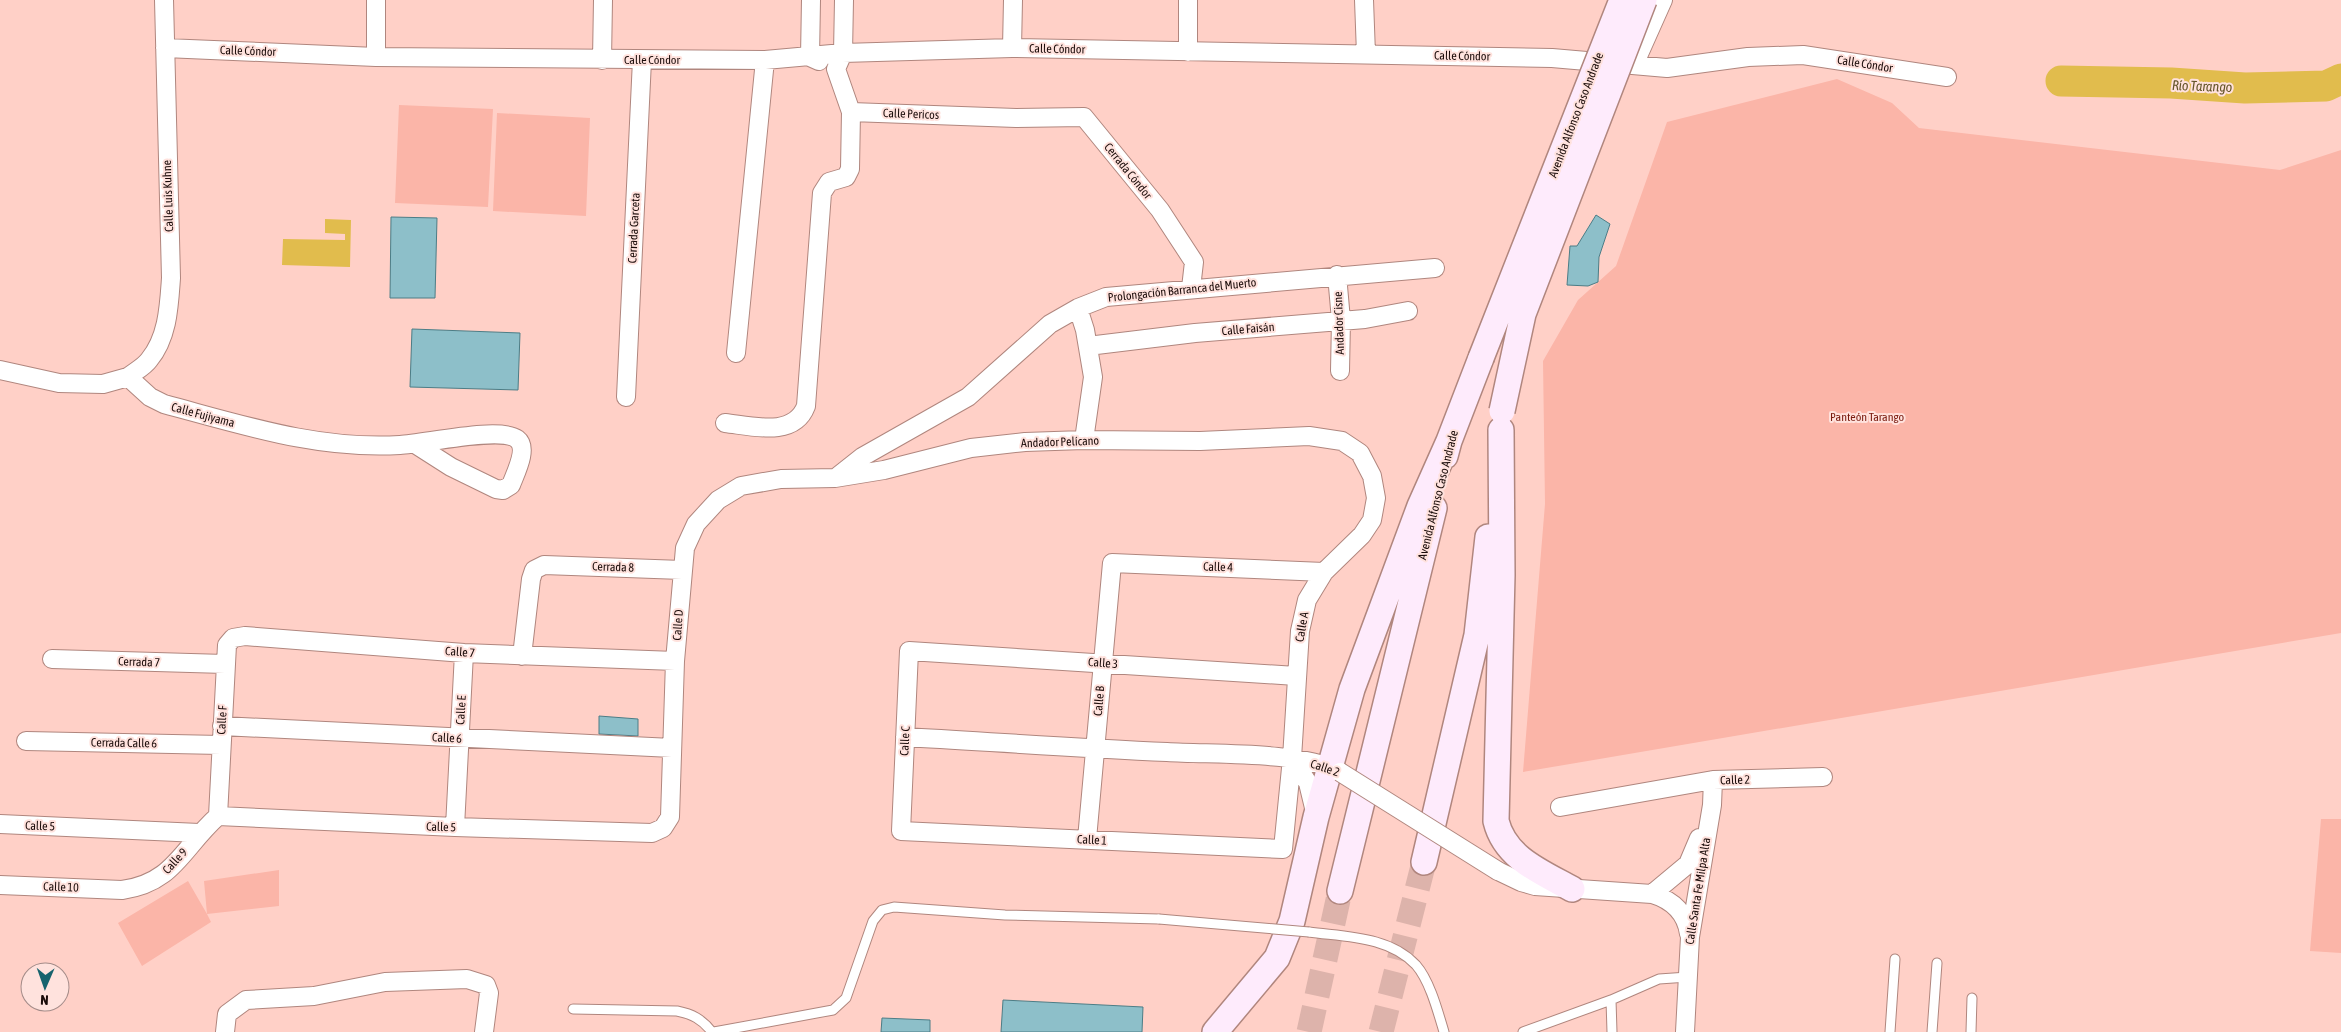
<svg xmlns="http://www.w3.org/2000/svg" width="2341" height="1032" font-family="'Asap Condensed',sans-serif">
<rect width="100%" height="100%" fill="#ffd0c7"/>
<!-- green -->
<path fill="#fbb5a8" d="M1837,79L1892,103L1919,128L2280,170L2341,150V633L1523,772L1545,504L1543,361L1578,300L1616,266L1667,122Z
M399,105L493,109L488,207L395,203Z
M497,113L590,118L586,216L493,211Z
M2321,819H2341V953L2310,951Z
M279,870V906L207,914L211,922L142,966L118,923L188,881L207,914L204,881Z"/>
<!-- water -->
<path fill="#e1bc4d" d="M325,219L351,220L350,267L282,265L283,239L345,240V234L325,233Z"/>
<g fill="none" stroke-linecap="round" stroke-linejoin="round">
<!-- river -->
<path stroke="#e1bc4d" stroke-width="31" d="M2061,81L2171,83L2245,88L2326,86L2341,79"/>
</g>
<!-- building -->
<path fill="#8dbfc9" stroke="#4c7d86" d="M1596,215L1610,224L1599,257L1598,282L1588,286L1567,285L1570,246H1577Z
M391,217L437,218L435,298H390Z
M412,329L520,333L518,390L410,387Z
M599,716L638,719V736L599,734Z
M1003,1000L1143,1007L1142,1032H1001Z
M882,1018L930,1020V1032H881Z"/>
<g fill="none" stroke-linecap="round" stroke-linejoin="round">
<!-- secondary-tunnel -->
<path stroke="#ddb3ab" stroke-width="25" stroke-dasharray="25 12" stroke-linecap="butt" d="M1309,1032L1340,891
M1381,1032L1424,862"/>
<!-- lane casing -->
<g stroke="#b0867e" stroke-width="11">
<path id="lane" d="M1309,932C1345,937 1389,936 1416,965C1430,981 1438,1012 1444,1032
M1611,1000L1612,1032
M573,1009L677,1011C692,1014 702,1019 712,1032
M714,1032L833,1010L846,998L873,921L882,910L894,907L1005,915L1159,919
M1523,1032L1611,1000L1659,979L1688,977
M1890,1032L1895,959
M1932,1032L1937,963
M1971,1032L1972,998"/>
</g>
<!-- street casing -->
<g stroke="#b0867e" stroke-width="20">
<path id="street" d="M811,0L810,57L819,61
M844,0L843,53L836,69L851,112L1016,118L1084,117L1160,210L1194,262L1191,288
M1364,0L1366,54
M165,48L376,57L765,60L843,53L1012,48L1552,58L1667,68L1748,57L1803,55L1947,77
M1012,48L1013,0
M1188,52V0
M376,57V0
M602,60L603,0
M1634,65L1663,0
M1337,275L1341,320L1340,371
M1078,308L1085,330L1093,377L1084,440
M1088,346L1195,333L1365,319L1408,311
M736,353L765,60
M0,370L59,383L103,384L128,377L150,397L164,404C243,425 318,450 400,445C424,444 500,426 517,439C529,448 515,474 511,485L503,490L496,489L451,467L415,444
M128,377C134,372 144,367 149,360C168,337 169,306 171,278L164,0
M626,397L642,60
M725,423C752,426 794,438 806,406L822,193L829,182L846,177L850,169L851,112
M838,476L862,457L968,397L1050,324L1078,308L1106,297L1435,268
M522,656L531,579L534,570L544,565L682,570
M52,659L225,664
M222,726L672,748
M905,737C992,742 1079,748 1167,752C1215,755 1297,751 1339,771
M26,741L221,745
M1292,758L1308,783L1315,812
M1560,807L1713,780L1823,777
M218,816L455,827L652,833L663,828L670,817L675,661L685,548L696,524L718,500L741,486L781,479L835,478L884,470L971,448L1025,442L1084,440L1200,441L1309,436L1342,441L1360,453L1372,476L1376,498L1372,520L1362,535L1324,572L1307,600L1300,631L1292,758L1283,849L901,831L909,651L1296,676
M218,816L227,645L233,638L245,636L464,653L675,661
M0,824L199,833
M455,827L464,653
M1087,839L1112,563L1324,572
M1498,871L1521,882L1535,886L1652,894C1672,900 1686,912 1689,934
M0,885L122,890C174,883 182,848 218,816
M1652,894L1688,864L1699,838
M225,1032L227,1014L246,1000L314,996L385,982L467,979L486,985L489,993L484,1032
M1685,1032L1690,937L1712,805L1713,780"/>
</g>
<!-- secondary casing -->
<g stroke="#b0867e" stroke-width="28">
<path id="secondary" d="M1501,430L1502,575L1496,821C1505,858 1541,872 1572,889
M1445,456L1449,441L1481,358
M1424,862L1477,635L1488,537
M1340,891L1434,508
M1215,1032L1277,958L1292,921L1316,817L1352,689L1420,506L1449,441"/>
</g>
<!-- lane -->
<use href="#lane" stroke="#fff" stroke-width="9"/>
<!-- street -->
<use href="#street" stroke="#fff" stroke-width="18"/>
<!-- secondary -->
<use href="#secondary" stroke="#feebfc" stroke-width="25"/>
<!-- lane-bridge casing -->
<g stroke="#b0867e" stroke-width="11" stroke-linecap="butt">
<path id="lane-bridge" d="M1159,919L1309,932"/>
</g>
<!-- street-bridge casing -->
<g stroke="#b0867e" stroke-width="20" stroke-linecap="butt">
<path id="street-bridge" d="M1340,772L1498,871"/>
</g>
<!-- secondary-bridge casing -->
<g stroke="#b0867e" stroke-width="28" stroke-linecap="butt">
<path id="secondary-bridge" d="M1481,358L1622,0
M1502,411L1523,314L1644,0"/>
</g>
<!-- lane-bridge -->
<use href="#lane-bridge" stroke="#fff" stroke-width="9"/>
<!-- street-bridge -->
<use href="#street-bridge" stroke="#fff" stroke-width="18"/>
<!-- secondary-bridge -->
<use href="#secondary-bridge" stroke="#feebfc" stroke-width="25"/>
</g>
<g text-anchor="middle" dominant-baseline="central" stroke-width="4" stroke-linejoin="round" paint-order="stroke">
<!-- street labels -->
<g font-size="12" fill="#1b0c0a" stroke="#ffe2dd">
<text transform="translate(1057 49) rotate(1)">Calle Cóndor</text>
<text transform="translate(248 51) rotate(2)">Calle Cóndor</text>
<text transform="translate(1462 56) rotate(1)">Calle Cóndor</text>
<text x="652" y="60">Calle Cóndor</text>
<text transform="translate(1865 64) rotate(9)">Calle Cóndor</text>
<text transform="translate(911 114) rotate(2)">Calle Pericos</text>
<text transform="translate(1576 115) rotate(-69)">Avenida Alfonso Caso Andrade</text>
<text transform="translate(1128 171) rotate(51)">Cerrada Cóndor</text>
<text transform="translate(168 196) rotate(-92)">Calle Luis Kuhne</text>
<text transform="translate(634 228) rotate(-87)">Cerrada Garceta</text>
<text transform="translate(1182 290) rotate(-6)">Prolongación Barranca del Muerto</text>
<text transform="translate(1339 323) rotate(-92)">Andador Cisne</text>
<text transform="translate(1248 329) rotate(-5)">Calle Faisán</text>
<text transform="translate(203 415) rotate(15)">Calle Fujiyama</text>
<text transform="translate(1060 442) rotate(-2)">Andador Pelícano</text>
<text transform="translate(1438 495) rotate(-76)">Avenida Alfonso Caso Andrade</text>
<text transform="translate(613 567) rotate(2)">Cerrada 8</text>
<text transform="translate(1218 567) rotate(2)">Calle 4</text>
<text transform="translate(678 625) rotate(-86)">Calle D</text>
<text transform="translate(1302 627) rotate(-80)">Calle A</text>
<text transform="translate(460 652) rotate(4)">Calle 7</text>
<text transform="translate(139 662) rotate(2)">Cerrada 7</text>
<text transform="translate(1103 663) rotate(4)">Calle 3</text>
<text transform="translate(1099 701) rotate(-85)">Calle B</text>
<text transform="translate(461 710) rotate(-87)">Calle E</text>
<text transform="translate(222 720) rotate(-87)">Calle F</text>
<text transform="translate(447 738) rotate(3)">Calle 6</text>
<text transform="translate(905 741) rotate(-87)">Calle C</text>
<text transform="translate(124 743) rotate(1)">Cerrada Calle 6</text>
<text transform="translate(1325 768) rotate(19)">Calle 2</text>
<text transform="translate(1735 780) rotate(-2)">Calle 2</text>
<text transform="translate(40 826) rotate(2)">Calle 5</text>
<text transform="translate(441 827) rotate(2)">Calle 5</text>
<text transform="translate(1092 840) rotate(3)">Calle 1</text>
<text transform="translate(175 861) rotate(-47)">Calle 9</text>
<text transform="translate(61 887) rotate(2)">Calle 10</text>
<text transform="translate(1698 891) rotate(-81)">Calle Santa Fe Milpa Alta</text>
</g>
<!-- park labels -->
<g font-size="12" fill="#7a1b0f" stroke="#ffe2dd">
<text x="1867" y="417">Panteón Tarango</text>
</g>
<!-- water labels -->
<g font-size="14" font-style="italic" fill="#645428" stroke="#ffe2dd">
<text transform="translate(2202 86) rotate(2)">Río Tarango</text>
</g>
</g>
<!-- north arrow -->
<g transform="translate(45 987) rotate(182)"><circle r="24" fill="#ffe2dd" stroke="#a48c89"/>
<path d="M0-4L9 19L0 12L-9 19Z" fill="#17636e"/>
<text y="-8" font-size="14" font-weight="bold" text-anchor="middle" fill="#1b0c0a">N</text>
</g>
</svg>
